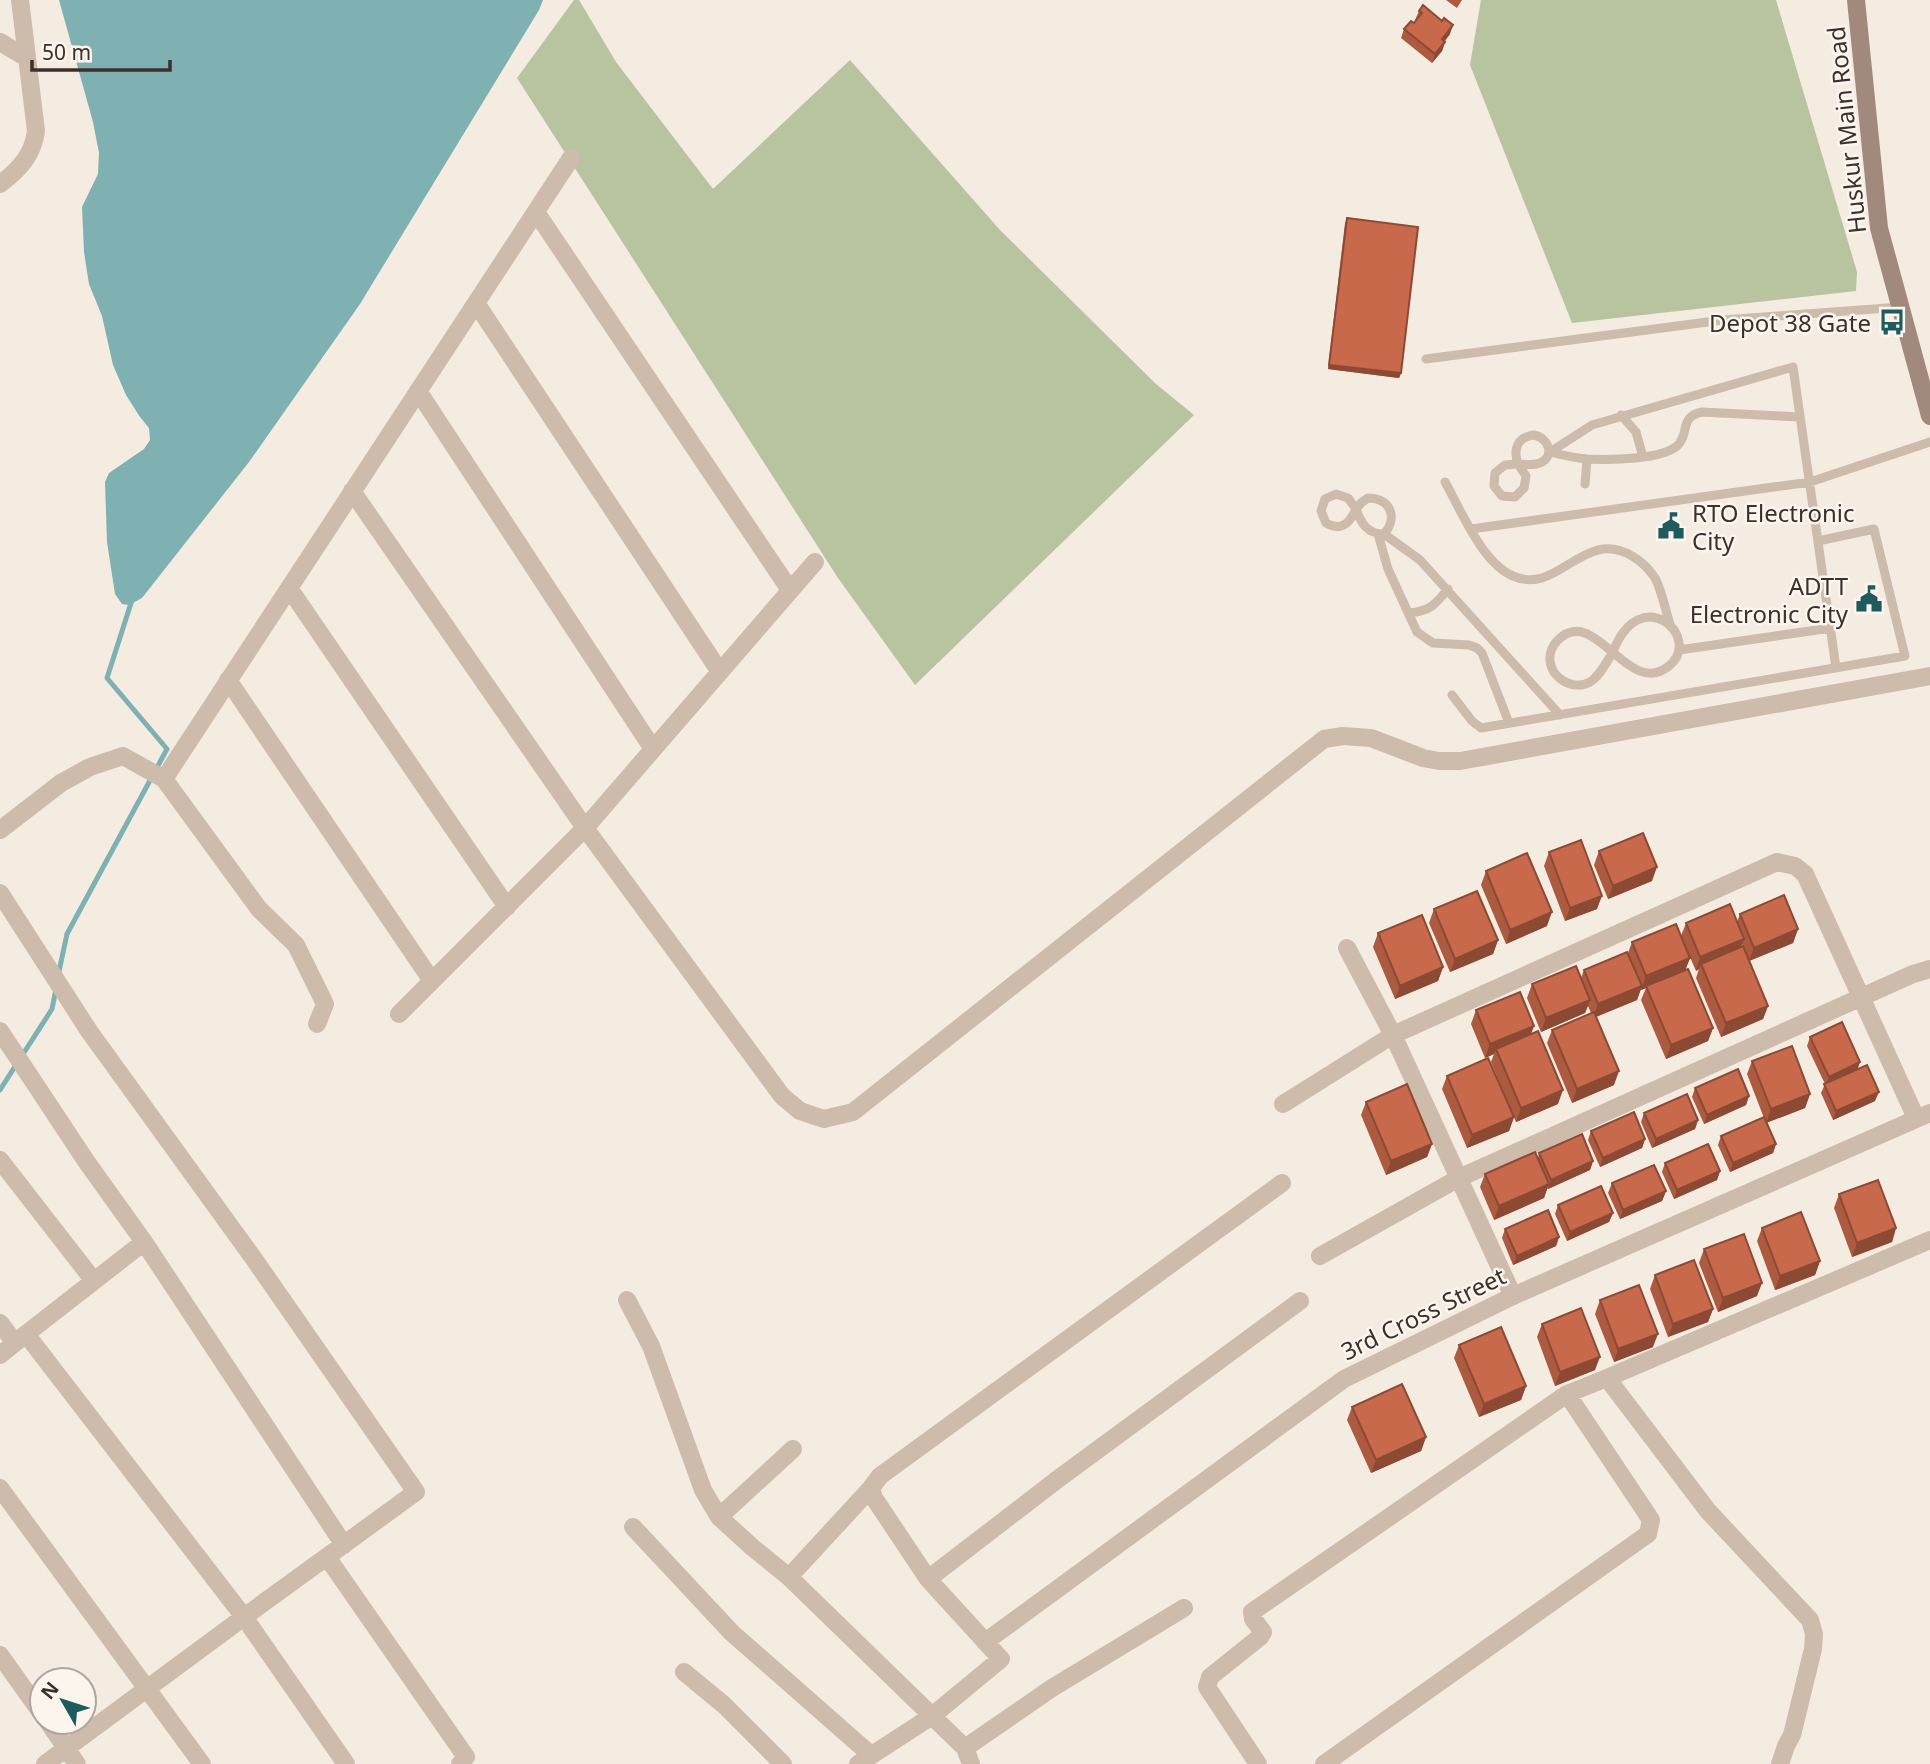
<svg xmlns="http://www.w3.org/2000/svg" width="1930" height="1764" font-family="'Noto Sans',sans-serif">
<rect width="100%" height="100%" fill="#f4ebe1"/>
<!-- green -->
<path fill="#b8c4a0" d="M574,0H579L616,62L713,189L850,60L1000,230L1156,384L1194,415L915,685L838,578L517,78Z
M1481,0H1776L1857,272L1856,291L1572,323L1470,65Z"/>
<!-- water -->
<path fill="#7fb0b2" d="M59,0H543L539,10L360,304L249,462L142,598L129,605L122,604L115,594L107,542L105,482L109,473L144,449L150,440L149,428L140,417L126,395L113,365L102,316L89,284L84,252L82,207L98,174L99,153L93,122Z"/>
<g fill="none" stroke-linecap="round" stroke-linejoin="round">
<!-- stream -->
<path stroke="#7fb0b2" stroke-width="5" d="M58,976L67,934L167,749L107,678L132,600
M0,1090L52,1009L56,989"/>
<!-- service -->
<path stroke="#cdbbac" stroke-width="9" d="M1426,359L1723,320L1901,307
M1621,415L1636,432L1643,457
M1534,435C1550,438 1556,459 1537,464C1531,465 1524,464 1518,464C1513,449 1517,437 1534,435Z
M1550,452L1592,425L1793,367L1836,668
M1550,452C1562,455 1574,458 1587,459C1609,460 1663,460 1678,445C1690,432 1679,417 1702,412L1800,417
M1518,464L1526,476L1524,488L1515,497L1502,496L1494,486L1495,473L1505,465Z
M1445,482C1461,510 1482,563 1513,576C1559,596 1583,527 1632,556C1641,561 1649,569 1655,578C1662,591 1665,609 1670,624
M1585,484L1587,459
M1336,494L1348,498L1356,509C1350,523 1341,532 1326,523L1321,511L1325,499Z
M1368,498C1391,498 1398,518 1384,534C1367,534 1361,523 1356,509L1362,502Z
M1471,529L1810,482L1930,442
M1378,534L1388,569L1417,632L1433,643L1469,645L1477,648L1482,653L1509,723
M1384,534L1420,560L1560,715
M1409,613C1430,611 1435,605 1448,589
M1679,650L1831,628
M1613,652C1640,580 1704,637 1669,666C1627,700 1595,601 1557,641C1553,645 1549,653 1550,660C1551,679 1574,691 1590,682C1600,676 1607,661 1613,652
M1452,695L1472,721L1481,728L1905,656L1874,529L1818,541"/>
<!-- minor -->
<path stroke="#cdbbac" stroke-width="18" d="M0,42L27,58
M0,184C19,170 33,155 36,131L20,0
M536,212L790,590
M476,303L720,672
M418,391L653,749
M352,491L585,828L782,1096L800,1111L824,1119L853,1112L1324,739L1343,736L1371,738L1423,758L1439,761H1460L1930,676
M289,588L507,907
M228,680L432,981
M164,779L259,909L296,945L325,1004L317,1024
M0,830L61,783L90,767L123,756L164,779L571,158
M0,893L89,1031L254,1259L416,1492L244,1617L45,1764
M1347,948L1393,1035L1513,1296
M399,1014L585,828L815,562
M0,1031L86,1161L144,1242L344,1545
M1283,1104L1393,1035L1777,862L1795,866L1805,874L1916,1118
M0,1160L94,1281
M1320,1256L1459,1178L1913,974L1930,969
M627,1300L651,1346L703,1490L719,1517L752,1547L789,1577L965,1748L971,1764
M0,1323L15,1343
M26,1334L144,1242
M0,1355L26,1334L244,1617L346,1764
M1607,1378L1708,1511L1810,1620L1814,1634L1813,1649L1792,1735L1786,1746L1780,1764
M0,1488L202,1764
M719,1517L793,1449
M633,1527L732,1633L871,1755
M327,1557L466,1757L460,1764
M789,1577L871,1488
M928,1579L1058,1479L1300,1301
M985,1642L1344,1379L1513,1296L1930,1113
M0,1655L42,1714
M684,1672L724,1705L783,1764
M48,1722L77,1764
M965,1748L1052,1688L1184,1608
M858,1764L932,1716L1001,1659L928,1579L874,1498L871,1488L880,1476L1282,1183
M1258,1764L1207,1687L1210,1677L1260,1637L1263,1632L1253,1619L1252,1612L1567,1394L1607,1378L1930,1240
M1324,1764L1648,1534L1651,1520L1567,1394"/>
<!-- secondary -->
<path stroke="#a18a7d" stroke-width="18" d="M1856,0L1879,228L1930,416"/>
</g>
<!-- wall -->
<path fill="#ac5a40" d="M1446,0H1462L1457,8Z
M1419,11L1450,34L1445,41V42L1442,51L1432,63L1401,38L1404,29L1414,23L1416,21L1415,20Z
M1347,218L1401,373L1399,378L1328,369L1345,223Z
M1599,851L1652,881L1608,899L1594,865Z
M1549,852L1597,909L1565,921L1544,866Z
M1486,871L1547,926L1506,944L1481,885Z
M1434,909L1498,940L1493,954L1450,972L1429,923Z
M1740,914L1798,929L1793,943L1749,961L1742,944L1741,947L1768,1006L1763,1019L1721,1037L1696,978L1699,969L1696,971L1681,936L1686,923L1737,922Z
M1378,933L1443,967L1438,981L1395,999L1373,947Z
M1632,942L1690,958L1685,970L1713,1028L1708,1041L1666,1059L1641,1000L1646,988L1641,990V989L1637,1000L1596,1017L1614,1085L1572,1103L1547,1043L1552,1030L1591,1013L1588,1006L1585,1013L1541,1032L1527,998L1532,984L1581,978L1584,970L1628,953Z
M1476,1010L1531,1034L1558,1104L1516,1122L1491,1062L1494,1054L1485,1058L1471,1024Z
M1810,1037L1857,1070L1875,1101L1833,1120L1821,1093L1825,1084L1807,1046Z
M1752,1061L1810,1094L1805,1108L1766,1123L1776,1144L1773,1153L1730,1172L1718,1145L1721,1136L1764,1118L1747,1074Z
M1447,1076L1514,1117L1509,1131L1467,1148L1442,1089Z
M1695,1088L1749,1096L1746,1105L1704,1124L1692,1097Z
M1366,1102L1432,1144L1427,1157L1386,1175L1361,1115Z
M1644,1113L1698,1120L1695,1129L1652,1148L1641,1122Z
M1591,1131L1645,1139L1642,1148L1600,1167L1588,1140Z
M1539,1153L1593,1161L1590,1170L1548,1189L1547,1188L1544,1198L1494,1220L1480,1187L1485,1174L1538,1158Z
M1665,1163L1720,1171L1717,1180L1674,1199L1662,1172Z
M1612,1183L1666,1191L1662,1201L1620,1219L1608,1193Z
M1839,1194L1896,1228L1892,1242L1852,1257L1834,1208Z
M1558,1205L1613,1213L1609,1222L1567,1241L1555,1214Z
M1762,1228L1820,1261L1815,1275L1775,1290L1757,1241Z
M1505,1229L1559,1237L1556,1246L1513,1265L1502,1238Z
M1704,1249L1757,1296L1718,1312L1699,1263Z
M1655,1275L1713,1309L1708,1322L1668,1337L1650,1289Z
M1600,1300L1653,1347L1614,1362L1595,1314Z
M1542,1324L1595,1370L1555,1386L1537,1337Z
M1459,1345L1526,1386L1521,1400L1479,1417L1454,1358Z
M1352,1407L1426,1437L1421,1451L1371,1473L1347,1420Z"/>
<!-- shaded-wall -->
<path fill="#8c4a34" d="M1453,25L1450,34L1439,48L1442,39Z
M1445,42L1442,51L1432,63L1435,54Z
M1329,365L1401,373L1399,378L1328,369Z
M1657,867L1652,881L1608,899L1613,886Z
M1602,896L1597,909L1565,921L1570,908Z
M1552,912L1547,926L1506,944L1510,930Z
M1798,929L1793,943L1749,961L1754,948Z
M1744,939L1739,952L1701,964L1699,969L1696,971L1700,957Z
M1498,940L1493,954L1450,972L1455,959Z
M1690,958L1685,971L1646,986V988L1641,990L1646,976Z
M1443,967L1438,981L1395,999L1400,986Z
M1642,986L1637,1000L1593,1018L1598,1004Z
M1590,1000L1585,1013L1541,1032L1546,1018Z
M1768,1006L1763,1019L1721,1037L1726,1023Z
M1534,1026L1529,1040L1496,1049L1494,1054L1485,1058L1490,1044Z
M1713,1028L1708,1041L1666,1059L1671,1045Z
M1860,1062L1857,1071L1825,1086L1829,1077Z
M1619,1071L1614,1085L1572,1103L1577,1089Z
M1563,1090L1558,1104L1516,1122L1521,1108Z
M1879,1092L1875,1101L1833,1120L1836,1111Z
M1810,1094L1805,1108L1766,1123L1771,1109Z
M1749,1096L1746,1105L1704,1124L1707,1115Z
M1514,1117L1509,1131L1467,1148L1472,1135Z
M1698,1120L1695,1129L1652,1148L1656,1139Z
M1645,1139L1642,1148L1600,1167L1603,1158Z
M1432,1144L1427,1157L1386,1175L1391,1161Z
M1776,1144L1773,1153L1730,1172L1733,1163Z
M1593,1161L1590,1170L1548,1189L1551,1180Z
M1720,1171L1717,1180L1674,1199L1677,1190Z
M1549,1184L1544,1198L1494,1220L1499,1206Z
M1666,1191L1662,1201L1620,1219L1623,1210Z
M1613,1213L1609,1222L1567,1241L1570,1232Z
M1896,1228L1892,1242L1852,1257L1857,1243Z
M1559,1237L1556,1246L1513,1265L1517,1256Z
M1820,1261L1815,1275L1775,1290L1780,1276Z
M1762,1283L1757,1296L1718,1312L1723,1298Z
M1713,1309L1708,1322L1668,1337L1673,1324Z
M1658,1334L1653,1347L1614,1362L1618,1349Z
M1600,1357L1595,1370L1555,1386L1560,1372Z
M1526,1386L1521,1400L1479,1417L1484,1404Z
M1426,1437L1421,1451L1371,1473L1376,1460Z"/>
<!-- building -->
<path fill="#c8694b" stroke="#8c4a34" stroke-width="2" d="M1423,5L1442,21L1444,18L1453,25L1442,39L1445,42L1435,54L1404,29L1411,21L1414,23L1422,13L1419,11Z
M1347,218L1418,227L1401,373L1329,365Z
M1643,833L1657,867L1613,886L1599,851Z
M1581,840L1602,896L1570,908L1549,852Z
M1527,853L1552,912L1510,930L1486,871Z
M1477,891L1498,940L1455,959L1434,909Z
M1784,895L1798,929L1754,948L1740,914Z
M1730,904L1744,939L1700,957L1686,923Z
M1422,915L1443,967L1400,986L1378,933Z
M1676,924L1690,958L1646,976L1632,942Z
M1743,946L1768,1006L1726,1023L1701,964Z
M1627,952L1642,986L1598,1004L1584,970Z
M1576,966L1590,1000L1546,1018L1532,984Z
M1688,969L1713,1028L1671,1045L1646,986Z
M1520,992L1534,1026L1490,1044L1476,1010Z
M1594,1012L1619,1071L1577,1089L1552,1030Z
M1842,1022L1860,1062L1829,1077L1810,1037Z
M1538,1031L1563,1090L1521,1108L1496,1049Z
M1792,1046L1810,1094L1771,1109L1752,1061Z
M1488,1058L1514,1117L1472,1135L1447,1076Z
M1867,1065L1879,1092L1836,1111L1824,1084Z
M1738,1069L1749,1096L1707,1115L1695,1088Z
M1407,1084L1432,1144L1391,1161L1366,1102Z
M1687,1094L1698,1120L1656,1139L1644,1113Z
M1634,1112L1645,1139L1603,1158L1591,1131Z
M1764,1117L1776,1144L1733,1163L1721,1136Z
M1582,1134L1593,1161L1551,1180L1539,1153Z
M1708,1144L1720,1171L1677,1190L1665,1163Z
M1535,1152L1549,1184L1499,1206L1485,1174Z
M1654,1165L1666,1191L1623,1210L1612,1183Z
M1878,1180L1896,1228L1857,1243L1839,1194Z
M1601,1186L1613,1213L1570,1232L1558,1205Z
M1548,1210L1559,1237L1517,1256L1505,1229Z
M1801,1212L1820,1261L1780,1276L1762,1228Z
M1744,1234L1762,1283L1723,1298L1704,1249Z
M1694,1260L1713,1309L1673,1324L1655,1275Z
M1639,1285L1658,1334L1618,1349L1600,1300Z
M1581,1308L1600,1357L1560,1372L1542,1324Z
M1501,1327L1526,1386L1484,1404L1459,1345Z
M1402,1384L1426,1437L1376,1460L1352,1407Z"/>
<!-- icons -->
<defs>
<g id="bus-bare" transform="scale(2.1)"><path d="M-5-6H5V4H4V6H2V4H-2V6H-4V4H-5ZM-3.5-4V0h7V-4ZM-3.5 1.2v1.5H-2V1.2ZM2 1.2v1.5H3.5V1.2Z" fill="#1f5a5e" stroke="#fbf5ee" stroke-width="2.5" paint-order="stroke"/></g>
<g id="civic-bare" transform="scale(2.1)"><path d="M-.6-6.5H3V-4.5H.6V-3L4-1V1h2V6H-6V1h2V-1L-.6-3ZM-1.2 2.5V6h2.4V2.5Z" fill="#1f5a5e" stroke="#fbf5ee" stroke-width="2.5" paint-order="stroke"/></g>
</defs>
<g fill-rule="evenodd">
<use href="#bus-bare" x="1892" y="322"/>
<use href="#civic-bare" x="1671" y="526"/>
<use href="#civic-bare" x="1869" y="599"/>
</g>
<g text-anchor="middle" dominant-baseline="central" stroke-width="5" stroke-linejoin="round" paint-order="stroke">
<!-- street labels -->
<g font-size="24" fill="#3b302b" stroke="#fbf5ee">
<text transform="translate(1846 130) rotate(-96)">Huskur Main Road</text>
<text transform="translate(1423 1313) rotate(-26)">3rd Cross Street</text>
</g>
<!-- poi labels -->
<g font-size="24" fill="#3b302b" stroke="#fbf5ee" text-anchor="end">
<text x="1871" y="322">Depot 38 Gate</text>
<text x="1692" y="512" text-anchor="start">RTO Electronic<tspan x="1692" dy="28">City</tspan></text>
<text x="1848" y="585">ADTT<tspan x="1848" dy="28">Electronic City</tspan></text>
</g>
</g>
<!-- north arrow -->
<g transform="translate(63 1701) rotate(309)"><circle r="33" fill="#fbf5ee" stroke="#aea6a0" stroke-width="2"/>
<path d="M0-5L12 26L0 18L-12 26Z" fill="#1f5a5e"/>
<text y="-10" font-size="19" font-weight="bold" text-anchor="middle" fill="#3b302b">N</text>
</g>
<!-- scale -->
<path d="M32 60v10h138v-10" fill="none" stroke="#3b302b" stroke-width="3.5"/>
<text x="42" y="60" font-size="21" fill="#3b302b" stroke="#fbf5ee" stroke-width="5" paint-order="stroke">50 m</text>
</svg>
